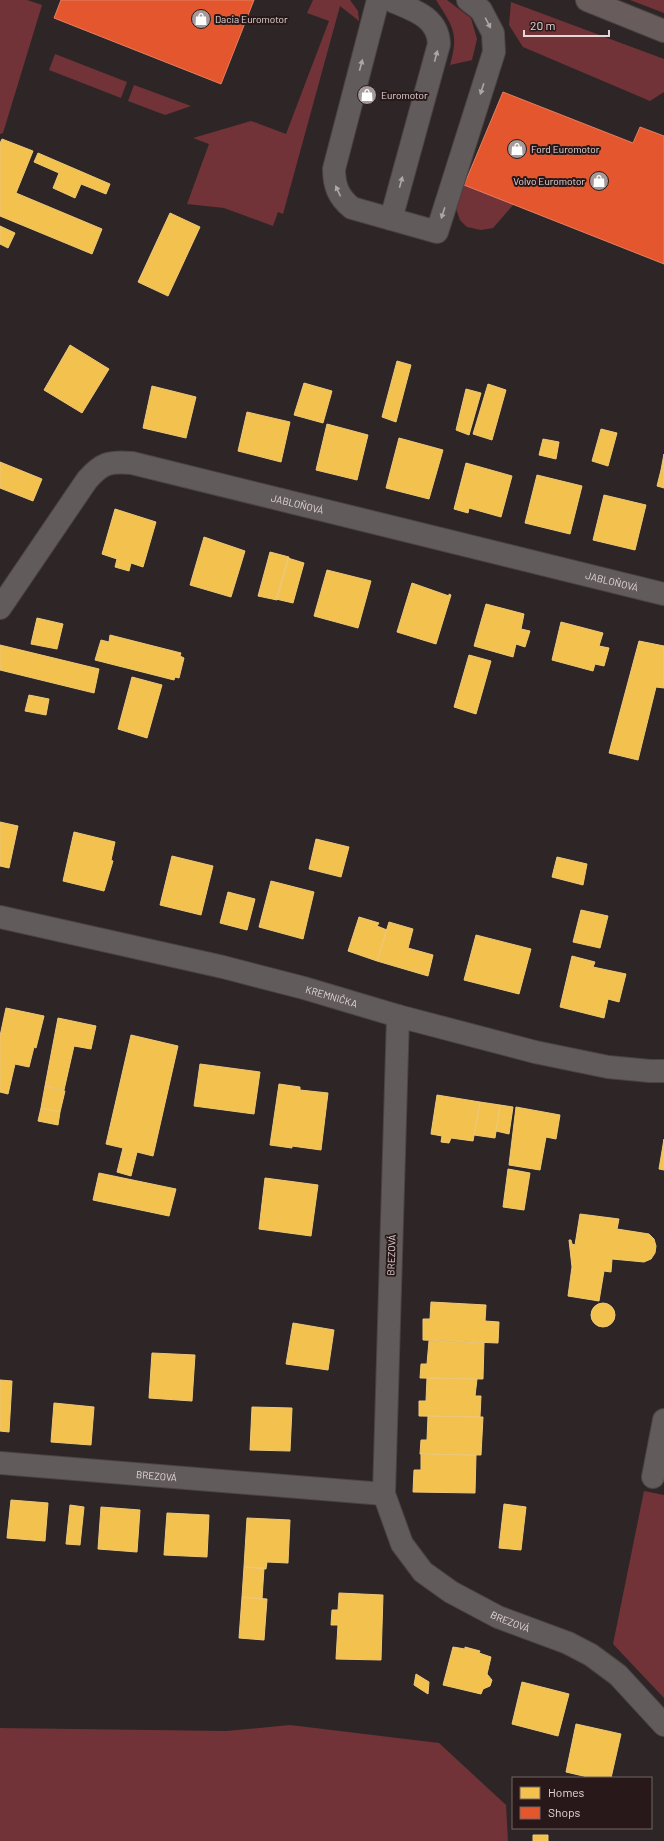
<svg xmlns="http://www.w3.org/2000/svg" width="664" height="1841" font-family="Barlow,sans-serif">
<rect width="100%" height="100%" fill="#2e2626"/>
<!-- green -->
<path fill="#713337" d="M0,0H27L42,5L3,133L0,134Z
M313,0H350L358,11L359,21L340,6L283,214L278,212L273,226L224,208L187,204L209,144L193,138L251,121L286,134L329,21L307,13Z
M436,0H447L471,18L477,39L472,60L450,65C459,33 453,27 436,0Z
M630,0H664V13Z
M511,2L664,59V92L650,101L523,47L509,25Z
M55,54L127,82L121,98L49,70Z
M134,85L191,106L165,115L128,101Z
M464,185L514,204L493,228L481,230L467,227L460,220L455,206Z
M644,1491L664,1495V1698L613,1644Z
M290,1725L439,1743L506,1805L508,1841H0V1728L226,1731Z"/>
<!-- homes -->
<path fill="#f2c14e" stroke="#eec877" d="M2,139L33,151L16,193L102,229L92,254L0,216V143Z
M38,153L110,184L106,194L81,184L75,198L53,188L59,173L34,162Z
M170,213L200,227L168,296L138,282Z
M0,226L15,233L8,248L0,244Z
M70,345L109,369L82,413L44,390Z
M397,361L411,365L396,422L382,417Z
M304,383L332,391L323,423L294,415Z
M488,384L506,390L492,440L473,434Z
M152,386L196,397L186,438L143,428Z
M466,389L481,393L469,435L456,430Z
M247,412L290,422L281,462L238,451Z
M327,424L368,435L357,480L316,470Z
M601,429L617,433L608,466L592,461Z
M399,438L443,450L429,499L386,488Z
M543,439L559,442L556,459L539,455Z
M664,454V471L661,470Z
M0,462L42,479L33,501L0,488Z
M466,463L512,476L501,517L469,508L468,513L454,509Z
M661,470L664,471V488L657,486Z
M537,475L582,486L570,534L525,523Z
M604,495L646,505L635,550L593,540Z
M115,509L156,522L143,567L131,563L129,571L115,567L117,559L102,554Z
M204,537L245,551L231,597L190,585Z
M270,552L289,557L277,600L258,596Z
M288,558L304,563L293,603L276,599Z
M327,570L371,581L358,628L314,616Z
M412,583L449,596V594L451,595L436,644L397,632Z
M486,604L524,614L521,629L530,631L525,647L516,644L513,657L474,646Z
M37,618L63,624L57,649L31,644Z
M561,622L603,633L599,646L609,648L604,666L595,664L593,671L552,660Z
M110,635L181,653L180,656L184,658L179,678L175,677L174,680L95,660L101,640L109,642Z
M639,641L664,646V688L656,687L638,760L609,753Z
M0,645L99,669L94,693L0,670Z
M469,655L491,661L476,714L454,707Z
M132,677L162,685L147,738L118,729Z
M29,695L49,699L46,715L25,711Z
M0,822L18,826L9,868L0,866Z
M74,832L115,842L111,860L113,861L104,891L63,881Z
M316,839L349,847L341,877L309,869Z
M172,856L213,866L201,915L160,905Z
M557,857L587,864L583,885L552,877Z
M271,881L314,892L303,939L259,927Z
M228,892L255,899L247,930L220,923Z
M581,910L608,916L600,948L573,942Z
M359,917L379,923L377,926L387,930L377,961L348,951Z
M389,922L413,929L408,948L433,955L428,976L377,961Z
M476,935L531,949L519,994L464,980Z
M572,956L595,962L593,967L626,974L619,1002L608,999L604,1018L560,1007Z
M6,1008L44,1016L36,1048L34,1047L29,1067L15,1064L8,1094L0,1092V1036Z
M58,1018L96,1026L91,1049L74,1046L64,1090L45,1086Z
M131,1035L178,1046L153,1156L137,1152L131,1176L117,1172L123,1148L106,1144Z
M200,1064L260,1072L254,1114L194,1106Z
M279,1084L300,1087V1090L328,1093L321,1150L292,1146V1148L270,1145Z
M45,1086L65,1091L60,1112L41,1108Z
M437,1095L480,1102L473,1141L451,1138L449,1143L441,1142L442,1136L431,1134Z
M480,1102L500,1105L495,1138L474,1135Z
M500,1105L513,1107L509,1134L496,1131Z
M516,1107L560,1115L556,1139L546,1137L540,1170L509,1165Z
M41,1108L60,1112L58,1125L38,1121Z
M664,1139V1170L659,1169Z
M508,1169L530,1173L524,1210L503,1207Z
M99,1173L176,1189L169,1216L93,1200Z
M265,1178L318,1185L311,1236L259,1229Z
M580,1214L619,1219L617,1229L649,1234L654,1239L656,1246L655,1253L651,1259L644,1262L612,1259L611,1272L604,1271L599,1301L568,1296L572,1267L569,1240H571L572,1244L575,1245Z
M431,1302L486,1305L485,1321L499,1322L498,1343L423,1340V1319H430Z
M591 1315a12 12 0 1 1 24 0a12 12 0 1 1-24 0Z
M293,1323L334,1330L328,1370L286,1364Z
M429,1341L484,1343L483,1379L420,1378L421,1364H427Z
M152,1353L195,1355L192,1401L149,1398Z
M427,1378L477,1379L475,1396H481L480,1417L419,1416V1401H426Z
M0,1380L12,1381L9,1432L0,1431Z
M54,1403L94,1407L91,1445L51,1442Z
M252,1407L292,1408L290,1451L250,1450Z
M428,1416L483,1417L481,1455L420,1454L421,1440H427Z
M421,1454L476,1455L475,1493L413,1492L414,1470H421Z
M11,1500L48,1503L45,1541L7,1538Z
M504,1504L526,1507L521,1550L499,1548Z
M70,1505L84,1507L80,1545L66,1544Z
M101,1507L140,1510L137,1552L98,1549Z
M167,1513L209,1515L207,1557L164,1555Z
M247,1518L290,1520L288,1563L267,1562L266,1569L244,1567Z
M244,1567L264,1568L262,1599L242,1597Z
M339,1593L383,1595L381,1660L336,1659L338,1625H331L332,1610H338Z
M242,1597L267,1599L264,1640L239,1638Z
M453,1647L465,1649V1647L480,1651L479,1653L491,1657L487,1674L492,1680L490,1686L483,1689L481,1694L443,1685Z
M416,1674L429,1682L428,1694L414,1685Z
M522,1682L569,1694L558,1736L512,1724Z
M576,1724L621,1734L611,1778H592L566,1772Z
M533,1835H548V1841H533Z"/>
<!-- shops -->
<path fill="#e4572e" stroke="#e47e61" d="M61,0H254L221,84L54,18Z
M503,92L633,143L640,127L664,136V264L464,185Z"/>
<g fill="none" stroke-linecap="round" stroke-linejoin="round">
<!-- minor casing -->
<g stroke="#4b4444" stroke-width="24">
<g id="minor">
<path d="M378,0L334,169C334,185 338,197 352,208L437,232L494,52L493,33L481,10L468,0"/>
<path d="M390,0C412,10 438,16 439,44L391,219"/>
<path id="s1" d="M0,608L87,480C102,463 109,461 132,463L664,594"/>
<path id="s2" d="M0,917L223,967L304,988L398,1016L535,1052L608,1067L650,1071H664"/>
<path id="s3" d="M398,1016L384,1494L402,1544L423,1572L451,1592L498,1617L568,1643L591,1655L618,1675L664,1725"/>
<path id="s4" d="M0,1463L384,1494"/>
<path d="M653,1477L664,1420"/>
</g>
</g>
<!-- highway casing -->
<g stroke="#4b4444" stroke-width="24">
<path id="highway" d="M587,0L664,31"/>
</g>
<!-- minor -->
<use href="#minor" stroke="#625b5b" stroke-width="22"/>
<!-- highway -->
<use href="#highway" stroke="#695c5c" stroke-width="22"/>
</g>
<!-- one-way arrows -->
<defs><path id="oneway-solid" d="M-6-.8H1V-3.2L6.5 0L1 3.2V.8H-6Z"/></defs>
<g fill="#afa6a5">
<use href="#oneway-solid" transform="translate(488 23) rotate(62)"/>
<use href="#oneway-solid" transform="translate(436 56) rotate(-75)"/>
<use href="#oneway-solid" transform="translate(361 65) rotate(-75)"/>
<use href="#oneway-solid" transform="translate(482 89) rotate(108)"/>
<use href="#oneway-solid" transform="translate(401 182) rotate(-75)"/>
<use href="#oneway-solid" transform="translate(338 191) rotate(-115)"/>
<use href="#oneway-solid" transform="translate(443 213) rotate(108)"/>
</g>
<!-- icons -->
<defs>
<g id="shop-disc" transform="scale(1)"><circle r="9.5" fill="#a49a99" stroke="#281819"/><path d="M-5-2.5h2.3a2.7 3.5 0 0 1 5.4 0H5L5.5 6h-11ZM-1.5-2.5h3a1.5 2.3 0 0 0-3 0Z" fill="#fff"/></g>
</defs>
<g fill-rule="evenodd">
<use href="#shop-disc" x="201" y="19"/>
<use href="#shop-disc" x="367" y="95"/>
<use href="#shop-disc" x="517" y="149"/>
<use href="#shop-disc" x="599" y="181"/>
</g>
<g text-anchor="middle" dominant-baseline="central" stroke-width="4" stroke-linejoin="round" paint-order="stroke">
<!-- poi labels -->
<g font-size="10" fill="#e3d8d7" stroke="#281819" text-anchor="start">
<text x="215" y="19">Dacia Euromotor</text>
<text x="381" y="95">Euromotor</text>
<text x="531" y="149">Ford Euromotor</text>
<text x="585" y="181" text-anchor="end">Volvo Euromotor</text>
</g>
<!-- street labels -->
<g font-size="10" fill="#e3d8d7" stroke="#281819">
<text stroke="none"><textPath href="#s1" startOffset="376">JABLOŇOVÁ</textPath></text>
<text stroke="none"><textPath href="#s1" startOffset="700">JABLOŇOVÁ</textPath></text>
<text stroke="none"><textPath href="#s2" startOffset="341">KREMNIČKA</textPath></text>
<text transform="translate(391 1255) rotate(-88)">BREZOVÁ</text>
<text stroke="none"><textPath href="#s4" startOffset="157">BREZOVÁ</textPath></text>
<text stroke="none"><textPath href="#s3" startOffset="667">BREZOVÁ</textPath></text>
</g>
</g>
<!-- legend -->
<rect x="512" y="1777" width="140" height="52" fill="#281819" stroke="#736565"/>
<rect x="520" y="1787" width="20" height="12" fill="#f2c14e" stroke="#736565"/>
<text x="548" y="1797" font-size="12" fill="#e3d8d7">Homes</text>
<rect x="520" y="1807" width="20" height="12" fill="#e4572e" stroke="#736565"/>
<text x="548" y="1817" font-size="12" fill="#e3d8d7">Shops</text>
<!-- scale -->
<path d="M524 30v6h85v-6" fill="none" stroke="#e3d8d7" stroke-width="2"/>
<text x="530" y="30" font-size="12" fill="#e3d8d7" stroke="#281819" stroke-width="3" paint-order="stroke">20 m</text>
</svg>
